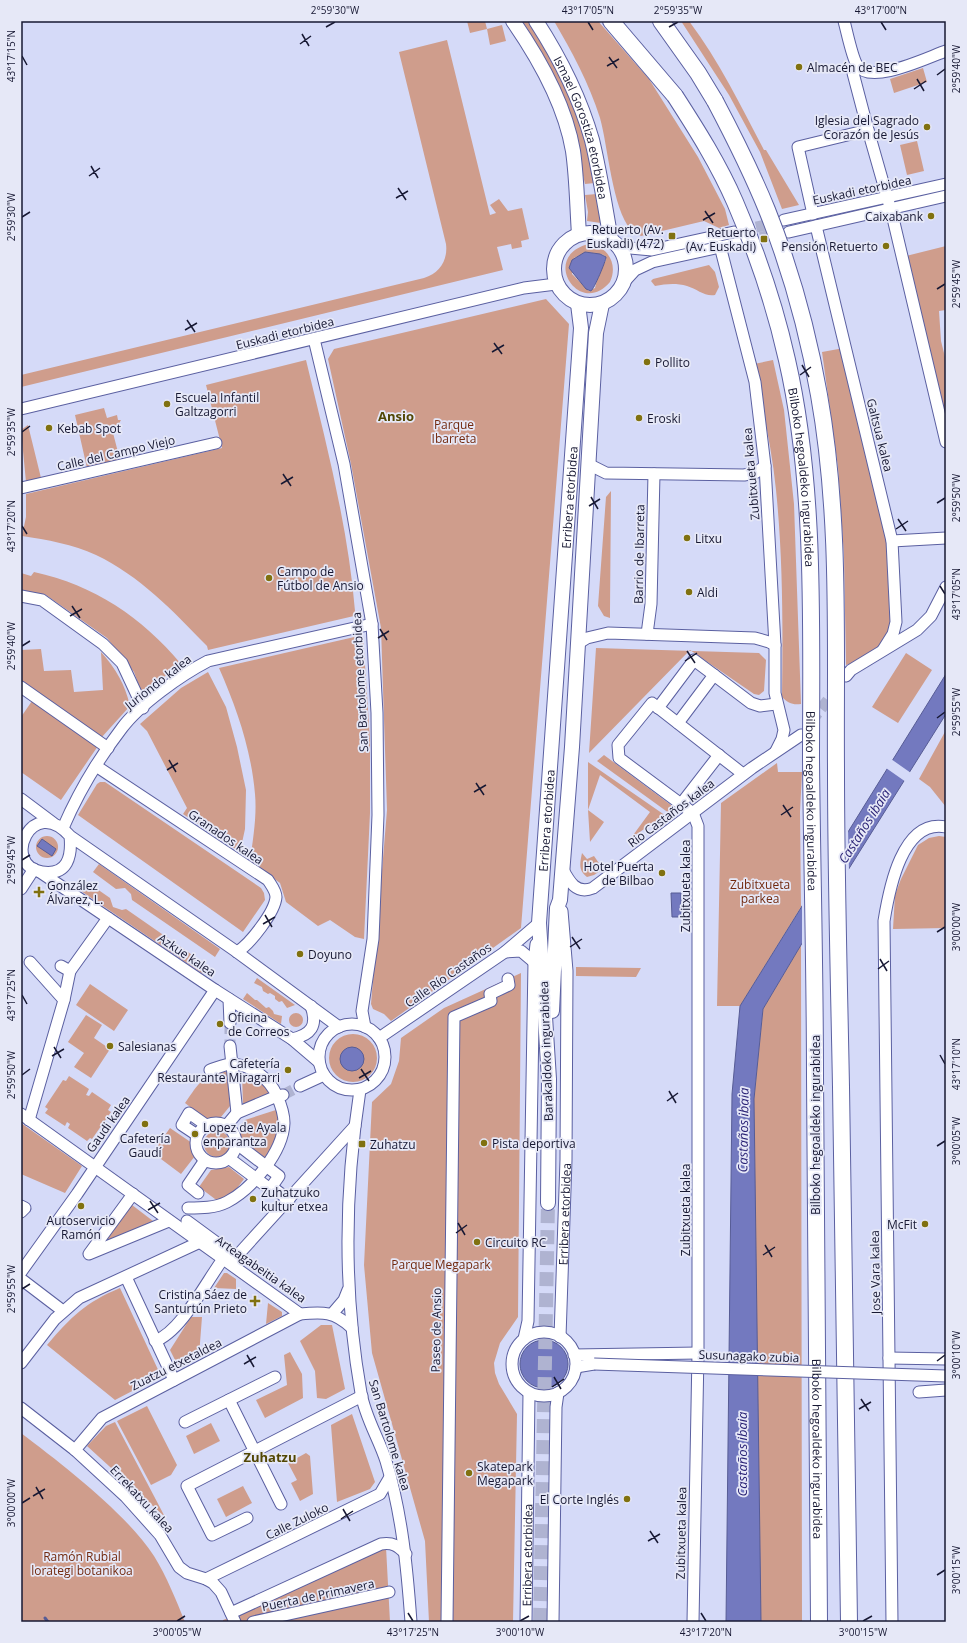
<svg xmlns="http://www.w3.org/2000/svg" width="967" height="1643" font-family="'Open Sans',sans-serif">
<rect width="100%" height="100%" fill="#d5daf8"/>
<!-- green -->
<path fill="#cf9d8c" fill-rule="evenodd" d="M467,21H485L487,29L502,25L506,41L490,45L487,29L470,33Z
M519,21H530C563,71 584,125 595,183L585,184L579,158Z
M554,21H598L649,79L698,157L725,209L729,225L719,228L704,221L641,236C638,234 633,233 631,230C612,208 608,146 600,118C589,83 572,52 554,21Z
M681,21H689C719,61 741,106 764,150H766L799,205L782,209L760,152L729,95Z
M447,40L490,215L496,213L490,205L499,199L508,211L522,208L529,239L521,241L522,247L512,249L511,244L497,247L503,270L21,387V375L424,278C440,273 448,260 446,244L399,52Z
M923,68L927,82L894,93L890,79Z
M917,141L924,171L907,175L900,145Z
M597,194L601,223L587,221L588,212L585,195Z
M585,245C606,243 619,263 610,282C581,317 541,260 585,245ZM587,252L604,255L606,260L599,272L595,288L589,291L572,274L574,258Z
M946,246V310L939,311L941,341L946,361V417L906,256Z
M709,265L715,272L719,287L715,295C705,297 697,289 687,286C676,283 666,284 655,286L651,281L653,279Z
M546,299L569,324L521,928L391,1021L384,1014L373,1009L371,1004L387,810L381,628L351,464L328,359L334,349Z
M844,348L890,541L893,622L882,646L856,662L846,665L844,556L838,467L822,352Z
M306,360C326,443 348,526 355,611L354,616L208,650L207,646C173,611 140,576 96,555C73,544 47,540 22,536L26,517V494L222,448L206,385Z
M773,360L784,410L794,504L801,704C792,705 788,703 782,697C783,629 783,558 776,490C772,448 762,406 754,364Z
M104,408L107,418L117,415L118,420H121L117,427L112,429L120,460L87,468L75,415Z
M28,425L41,478L26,482L21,430Z
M611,491L610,610V618L604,616L598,606L606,497Z
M34,572C94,585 142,617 181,664L142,694L134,672L107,638L46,595L21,590V573L31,576Z
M363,635L370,740V813L364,939L355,937L330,920L318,926L286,902L280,883L250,861C253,839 257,816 255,794C251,749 237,709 219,668Z
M596,648L759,653L766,660L764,691L759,695L754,694L690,650L589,753Z
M41,649L44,671L71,670L74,692L103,690L101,652C116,669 125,684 130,706L101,738L21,682V650Z
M906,653L932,670L898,723L872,707Z
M208,672L226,707L237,747L246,790L245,829L240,852L183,814L187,808L147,731L140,724L181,688Z
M32,701L98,746L61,800L21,772V717Z
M946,730V807L930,787L919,779Z
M604,755L679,811L673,816L597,761Z
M588,762L669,818L658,828L653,823L631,838L650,812L600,775L588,810L604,822L590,842L588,810Z
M777,763L778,772H802L800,812L801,907L740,1006H717L721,803Z
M100,782H105L261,888L264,893L265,900L243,932L78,815L97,784Z
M36 847a11 11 0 1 1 22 0a11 11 0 1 1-22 0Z
M939,836L946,837V928L893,929L895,895L901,879L918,845L929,838Z
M582,853L587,859L594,856L603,869L594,875L587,877C578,870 580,863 582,853Z
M99,864L220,949L215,957L132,900L131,894L125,888L116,889L93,872Z
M87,882L110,898L113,907L122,910L126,909L208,966L203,974L81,891Z
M801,945L802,1622H758L754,1099L763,1009Z
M576,967L641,968L636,977L576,976Z
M521,973L518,1317L500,1343L494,1363L495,1373L499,1384L517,1414L513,1622H429L425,1541L372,1353L364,1265L372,1102L391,1084L399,1061L401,1038L444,1008Z
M257,978L295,1005L287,1008L282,1001L279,1002L275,999V996L270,993L268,994L263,991L262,987L254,983Z
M90,984L128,1010L114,1031L76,1005Z
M247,993L255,1000H257L266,1008L269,1007L273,1011L274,1014L282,1016L281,1024L243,999Z
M289 1020a7 7 0 1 1 14 0a7 7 0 1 1-14 0Z
M86,1015L102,1025L94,1038L110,1049L91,1078L74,1067L84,1053L68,1042Z
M329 1058a24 24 0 1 1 48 0a24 24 0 1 1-48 0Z
M228,1071L230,1106L221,1117L207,1120L185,1103C200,1082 201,1076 228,1071Z
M242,1073L257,1079L274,1095L243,1106Z
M69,1076L89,1089L86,1095L89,1096L92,1092L111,1105L108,1110L111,1112L92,1139L90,1138L87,1141L68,1128L70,1124L67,1122L65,1126L45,1113L48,1109L45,1107L63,1080L66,1081Z
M279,1109L280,1130L265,1159L243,1144L238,1129L245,1120Z
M21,1123L82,1166L65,1193L21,1174Z
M170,1128L192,1143L195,1156L181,1174L161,1159L158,1145Z
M204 1144a13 13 0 1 1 26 0a13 13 0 1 1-26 0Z
M229,1167L244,1179L231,1196L219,1202L199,1187L211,1170Z
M132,1205L153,1221L103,1243Z
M224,1273H227L236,1279V1289L214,1288Z
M120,1288L161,1376L115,1400L47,1345C71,1317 86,1302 120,1288Z
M268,1303L282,1312V1316L266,1324Z
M191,1317H202L199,1356L178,1366L170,1350Z
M321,1325H332L345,1389L326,1399L317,1398L315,1371L300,1341Z
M290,1352L302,1374L303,1398L265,1418L256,1400L287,1385L284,1355Z
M147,1406L177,1465L171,1475L151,1485L117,1421Z
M352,1414L375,1482L370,1489L337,1502L331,1425Z
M115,1422L165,1517L87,1446L106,1426Z
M211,1423L220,1441L194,1454L186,1436Z
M21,1433C63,1465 125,1512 154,1556C167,1577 176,1600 185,1622H21Z
M306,1453L310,1456L313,1494L300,1501L291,1483L297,1480L288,1463Z
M243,1486L252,1503L226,1517L217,1499Z
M386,1547L390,1622H223V1620L278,1598L378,1548Z"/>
<!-- water -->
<path fill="#7379bf" stroke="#575c95" d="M585,252L600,254L606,257C606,261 594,289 591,291L586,289L569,268L572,260Z
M946,674V714L801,945L763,1009L754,1099L761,1622H726L732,1094L740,1006Z
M42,839L56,849L52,856L37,846Z
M671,893H681V917H672Z
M340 1059a12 12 0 1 1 24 0a12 12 0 1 1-24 0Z
M520 1364a24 24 0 1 1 48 0a24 24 0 1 1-48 0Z"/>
<!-- pier -->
<path fill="#d5daf8" d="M891,759L911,773L906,782L886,768Z
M848,828L849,872L802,946V903Z"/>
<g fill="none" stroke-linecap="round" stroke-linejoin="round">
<!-- stream -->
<path stroke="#575c95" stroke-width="3" d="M45,1618L48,1622"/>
<!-- minor-tunnel -->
<path stroke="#afb3d1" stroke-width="11" stroke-dasharray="11 5.5" stroke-linecap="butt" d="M740,231L778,222
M744,241L782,233
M811,722L837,688
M230,1023V1046
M283,1095L300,1086"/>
<!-- major-tunnel -->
<path stroke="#afb3d1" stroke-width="14" stroke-dasharray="14 7" stroke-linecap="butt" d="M540,1622L548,1203"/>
<!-- minor casing -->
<g stroke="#5b60a1" stroke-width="13">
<g id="minor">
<path d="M844,21C847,32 852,57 857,65C870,86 928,57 946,51"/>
<path d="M868,130L892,214L946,442"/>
<path d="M813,214L798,147L868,130L853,73L857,65"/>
<path d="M784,220L946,184"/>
<path d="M816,226L892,541L896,622L893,634L883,650"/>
<path d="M789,232L946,196"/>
<path d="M720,246L755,382L765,466L775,645V693L784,730L782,739L776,751"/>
<path d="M619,247L652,250L734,232"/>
<path d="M624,282L635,270L652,262L738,243"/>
<path d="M314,339L344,464L372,624L377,713L378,815L373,939L362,1011L365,1027"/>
<path d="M21,409L524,288L556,284"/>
<path d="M588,464L606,473L744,475L755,473L765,466"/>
<path d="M21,488L216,443"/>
<path d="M892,541L946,538"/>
<path d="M21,596L42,600L103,644L122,663L143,708"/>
<path d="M647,634L651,604L654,474"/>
<path d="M577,644L587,638L608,633L755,638L769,642L775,645"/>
<path d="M714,675L751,703L760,706L776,704"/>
<path d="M846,676L851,670L917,630L931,616L946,587"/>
<path d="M21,687L108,748"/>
<path d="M658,708L694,660L714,675L678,723"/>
<path d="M96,766L268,880C271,885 276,891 276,897C275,912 250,944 237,952"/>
<path d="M21,799L53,823"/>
<path d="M681,804L719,755"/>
<path d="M63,828C78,793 99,758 122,728C140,704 181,675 208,661L372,624"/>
<path d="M70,836C72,856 68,876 42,872C0,865 32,793 70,836L237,952L339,1027"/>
<path d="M562,868C569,881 576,895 593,888L752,768L801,735"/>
<path d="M40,872L215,990L292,1039L319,1062"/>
<path d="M21,889L34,869"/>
<path d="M505,952L521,951L534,962"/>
<path d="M30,962L64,1000"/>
<path d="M61,966L70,971L108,918"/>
<path d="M229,999L230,1023"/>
<circle cx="352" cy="1057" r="33"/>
<path d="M379,1038L505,952L539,923"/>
<path d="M292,1039C311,1035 318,1026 311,1006"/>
<path d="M230,1046L237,1113"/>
<path d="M210,1070C217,1068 225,1064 232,1064C252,1065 270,1079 277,1096L283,1095"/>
<path d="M300,1086L324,1075"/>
<path d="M360,1090C344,1193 343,1291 361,1393C365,1417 379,1439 386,1461C402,1514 407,1567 411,1622"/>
<path d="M21,1114L300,1314C323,1312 334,1311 352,1328"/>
<path d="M29,1120L64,1000L70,971"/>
<circle cx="216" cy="1143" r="20"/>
<path d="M197,1135L182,1125L189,1113L206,1125"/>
<path d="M230,1159L270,1189L279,1176L237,1144"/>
<path d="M272,1187L289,1200"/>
<path d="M198,1193L188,1185L205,1160"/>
<path d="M133,1194L89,1254L169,1221"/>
<path d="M21,1206L25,1208L21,1212"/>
<path d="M188,1208C201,1208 215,1208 227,1202C252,1189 283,1152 284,1123C284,1113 281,1105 277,1096L237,1113L227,1125"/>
<path d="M187,1221L236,1257L355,1126"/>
<path d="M21,1272L77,1194L215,990"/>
<path d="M126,1277L174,1380"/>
<path d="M21,1279L63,1311"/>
<path d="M332,1314L344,1300L348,1290"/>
<circle cx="544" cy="1364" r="32"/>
<path id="s1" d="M560,1337L566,1160L567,971L562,911"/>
<path d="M524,1339L528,1321L534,962L536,944"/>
<path d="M155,1341C181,1332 206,1282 223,1259"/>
<path d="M574,1355L698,1353"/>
<path d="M889,1358L946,1359"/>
<path d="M21,1363L55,1319L79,1298L200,1242"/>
<path d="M576,1367L594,1364"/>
<path d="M919,1392L946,1390"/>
<path d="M229,1400L281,1504"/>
<path d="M21,1408L75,1450L126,1497L160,1535L179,1567L187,1573L206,1579L213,1583L221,1592L235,1622"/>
<path d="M185,1422L275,1377"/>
<path d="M75,1450L102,1418L300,1314"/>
<path d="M247,1518L212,1535L187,1486L362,1396"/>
<path d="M206,1579L380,1494L390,1477"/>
<path d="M231,1613L381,1544C393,1542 398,1546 406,1554"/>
<path d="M253,1622L389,1592"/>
<path d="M447,1622L454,1017L491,1001L490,994L509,985L508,979"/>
<path id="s2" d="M526,1622L529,1393"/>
<path d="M553,1622L556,1407L558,1393"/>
<path d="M693,1622L698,1353V826L693,813L619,758L618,745L652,703L743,774"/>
<path d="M892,1622L884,921C889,890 902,818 946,827"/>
</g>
</g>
<!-- major casing -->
<g stroke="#5b60a1" stroke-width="16">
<g id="major">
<path d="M513,21C540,60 565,104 573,151C577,179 577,207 579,234"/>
<path id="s3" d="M536,21C560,58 580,98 592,140C600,173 605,207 611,240"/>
<circle cx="590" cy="269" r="36"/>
<path d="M552,1011L557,908L560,900L572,747L596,333L602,304"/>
<path id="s4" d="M548,1203L549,1079L539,923L581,328L578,304"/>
</g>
</g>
<!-- highway casing -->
<g stroke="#5b60a1" stroke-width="18">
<g id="highway">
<path d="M611,21L675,96"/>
<path d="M661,21L698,73L715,101"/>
<path id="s5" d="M815,1077L819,1622"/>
<path d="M841,1087L849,1622"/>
</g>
</g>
<!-- minor -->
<use href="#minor" stroke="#fff" stroke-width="11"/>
<!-- major -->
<use href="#major" stroke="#fff" stroke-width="14"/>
<!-- highway -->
<use href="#highway" stroke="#fff" stroke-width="16"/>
<!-- minor-bridge casing -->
<g stroke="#5b60a1" stroke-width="13" stroke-linecap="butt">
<path id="minor-bridge" d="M594,1364L946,1376"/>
</g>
<!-- highway-bridge casing -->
<g stroke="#5b60a1" stroke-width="18" stroke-linecap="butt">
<g id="highway-bridge">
<path id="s6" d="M675,96C697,130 719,165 735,202C757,253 775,306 787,360C816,486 811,630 811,759C812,865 815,971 815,1077"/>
<path d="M715,101C734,137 752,173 767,210C791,270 808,332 819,395C841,518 835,645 836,769C836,875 839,981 841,1087"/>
</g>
</g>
<!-- minor-bridge -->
<use href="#minor-bridge" stroke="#fff" stroke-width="11"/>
<!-- highway-bridge -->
<use href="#highway-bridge" stroke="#fff" stroke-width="16"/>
</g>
<!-- ticks -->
<path fill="none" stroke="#171833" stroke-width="1.5" d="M588,22L593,30M881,22L886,30M326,27L335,22M669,27L678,22M302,34L309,46M300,44L311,36M22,56L27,65M609,57L617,68M607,66L619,59M937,75L945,69M917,79L924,91M914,89L926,81M91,166L98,178M89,176L100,168M398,188L406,200M396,198L408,191M705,211L713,223M22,217L30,212M703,220L715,213M937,289L945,284M187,320L195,332M185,330L197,323M494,343L502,354M492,352L504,345M802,365L809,377M800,375L811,367M22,432L30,426M283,474L291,486M281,484L293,477M591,497L598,509M937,503L945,498M589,506L600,499M898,519L906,531M22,526L27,534M896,529L908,521M940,586L945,594M72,606L80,618M70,616L82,609M380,629L387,640M378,638L389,631M22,646L30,641M687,651L695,663M685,661L697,653M937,718L945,712M169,760L176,772M167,770L178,763M476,783L484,795M474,792L486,785M783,805L791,817M781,815L793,807M22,860L30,855M265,915L272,927M263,924L275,917M937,932L945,927M572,937L580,949M570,947L582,939M880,959L887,971M878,969L889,961M22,995L27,1004M54,1047L61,1058M940,1055L945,1064M52,1056L64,1049M361,1069L369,1081M22,1075L30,1069M359,1078L371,1071M669,1091L676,1103M667,1101L678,1093M937,1146L945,1141M150,1201L158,1213M148,1210L160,1203M458,1223L465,1235M456,1233L467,1225M765,1245L772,1257M763,1255L775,1247M22,1289L30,1284M247,1355L254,1367M937,1361L945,1355M244,1364L256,1357M554,1377L561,1389M552,1387L564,1379M861,1399L869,1411M859,1409L871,1402M36,1487L43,1499M33,1496L45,1489M22,1503L30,1498M343,1509L350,1521M341,1519L353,1511M650,1531L658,1543M648,1541L660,1534M937,1575L945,1570M408,1613L413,1621M701,1613L706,1621M177,1621L185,1616M520,1621L529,1616M863,1621L872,1616"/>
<!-- markers -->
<g fill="#807110" stroke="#e6e8f7" stroke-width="1.5">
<circle cx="799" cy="67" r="4"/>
<circle cx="927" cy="127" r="4"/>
<circle cx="931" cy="216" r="4"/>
<rect x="668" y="232" width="8" height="8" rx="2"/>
<rect x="760" y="235" width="8" height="8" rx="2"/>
<circle cx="886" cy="246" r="4"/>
<circle cx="647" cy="362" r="4"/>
<circle cx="167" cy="404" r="4"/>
<circle cx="639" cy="418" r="4"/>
<circle cx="49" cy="428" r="4"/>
<circle cx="687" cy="538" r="4"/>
<circle cx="269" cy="578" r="4"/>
<circle cx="689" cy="592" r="4"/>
<circle cx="662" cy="873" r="4"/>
<path d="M37 886h4v4h4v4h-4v4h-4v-4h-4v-4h4z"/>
<circle cx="300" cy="954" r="4"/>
<circle cx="220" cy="1024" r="4"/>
<circle cx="110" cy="1046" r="4"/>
<circle cx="288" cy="1070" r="4"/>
<circle cx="145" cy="1124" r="4"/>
<circle cx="195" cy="1134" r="4"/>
<circle cx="484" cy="1143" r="4"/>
<rect x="358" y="1140" width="8" height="8" rx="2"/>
<circle cx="253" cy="1199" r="4"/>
<circle cx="81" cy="1206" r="4"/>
<circle cx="925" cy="1224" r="4"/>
<circle cx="477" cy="1242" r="4"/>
<path d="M253 1295h4v4h4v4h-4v4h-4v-4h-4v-4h4z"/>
<circle cx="469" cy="1473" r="4"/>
<circle cx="627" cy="1499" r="4"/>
</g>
<g text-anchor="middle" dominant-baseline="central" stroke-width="3.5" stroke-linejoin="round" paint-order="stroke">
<!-- poi labels -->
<g font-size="12" fill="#171833" stroke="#e6e8f7" text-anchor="start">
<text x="807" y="67">Almacén de BEC</text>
<text x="919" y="120" text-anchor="end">Iglesia del Sagrado<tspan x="919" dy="14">Corazón de Jesús</tspan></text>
<text x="923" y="216" text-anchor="end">Caixabank</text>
<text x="664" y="229" text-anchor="end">Retuerto (Av.<tspan x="664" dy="14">Euskadi) (472)</tspan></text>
<text x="756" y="232" text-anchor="end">Retuerto<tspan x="756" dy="14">(Av. Euskadi)</tspan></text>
<text x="878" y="246" text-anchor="end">Pensión Retuerto</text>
<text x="655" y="362">Pollito</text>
<text x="175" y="397">Escuela Infantil<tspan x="175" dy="14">Galtzagorri</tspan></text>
<text x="647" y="418">Eroski</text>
<text x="57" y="428">Kebab Spot</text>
<text x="695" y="538">Litxu</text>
<text x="277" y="571">Campo de<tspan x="277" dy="14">Fútbol de Ansio</tspan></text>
<text x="697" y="592">Aldi</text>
<text x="654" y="866" text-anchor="end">Hotel Puerta<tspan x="654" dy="14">de Bilbao</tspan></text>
<text x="47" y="885">González<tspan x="47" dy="14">Álvarez, L.</tspan></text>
<text x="308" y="954">Doyuno</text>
<text x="228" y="1017">Oficina<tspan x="228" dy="14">de Correos</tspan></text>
<text x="118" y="1046">Salesianas</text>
<text x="280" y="1063" text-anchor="end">Cafetería<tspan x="280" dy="14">Restaurante Miragarri</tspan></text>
<text x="203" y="1127">Lopez de Ayala<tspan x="203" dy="14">enparantza</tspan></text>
<text x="145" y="1138" text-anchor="middle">Cafetería<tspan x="145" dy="14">Gaudí</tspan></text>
<text x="492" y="1143">Pista deportiva</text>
<text x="370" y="1144">Zuhatzu</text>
<text x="261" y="1192">Zuhatzuko<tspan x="261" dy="14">kultur etxea</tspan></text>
<text x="81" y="1220" text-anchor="middle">Autoservicio<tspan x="81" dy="14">Ramón</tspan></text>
<text x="917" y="1224" text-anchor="end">McFit</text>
<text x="485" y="1242">Circuito RC</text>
<text x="247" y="1294" text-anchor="end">Cristina Sáez de<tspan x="247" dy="14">Santurtún Prieto</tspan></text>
<text x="477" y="1466">Skatepark<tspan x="477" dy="14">Megapark</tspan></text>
<text x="619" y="1499" text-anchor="end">El Corte Inglés</text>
</g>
<!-- street labels -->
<g font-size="12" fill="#171833" stroke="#e6e8f7">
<text stroke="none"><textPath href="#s3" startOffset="117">Ismael Gorostiza etorbidea</textPath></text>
<text transform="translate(862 190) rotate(-12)">Euskadi etorbidea</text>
<text transform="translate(285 333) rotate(-14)">Euskadi etorbidea</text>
<text transform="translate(880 435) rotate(76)">Galtsua kalea</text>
<text transform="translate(116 453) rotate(-13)">Calle del Campo Viejo</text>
<text transform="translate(751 474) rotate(-95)">Zubitxueta kalea</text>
<text stroke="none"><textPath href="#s6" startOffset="407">Bilboko hegoaldeko ingurabidea</textPath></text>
<text stroke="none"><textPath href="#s4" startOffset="707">Erribera etorbidea</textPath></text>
<text transform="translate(639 554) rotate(-89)">Barrio de Ibarreta</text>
<text transform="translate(158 682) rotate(-38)">Juriondo kalea</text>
<text transform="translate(360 682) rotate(-93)">San Bartolome etorbidea</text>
<text stroke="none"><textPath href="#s6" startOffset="731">Bilboko hegoaldeko ingurabidea</textPath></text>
<text transform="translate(671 813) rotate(-37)">Rio Castaños kalea</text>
<text stroke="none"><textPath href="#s4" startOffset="383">Erribera etorbidea</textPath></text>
<text transform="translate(226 837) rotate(34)">Granados kalea</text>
<text transform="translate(685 886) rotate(-90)">Zubitxueta kalea</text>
<text transform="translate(187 955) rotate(34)">Azkue kalea</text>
<text transform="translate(448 975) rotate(-35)">Calle Río Castaños</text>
<text transform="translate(546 1051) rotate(-92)">Barakaldoko ingurabidea</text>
<text transform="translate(108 1124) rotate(-55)">Gaudi kalea</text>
<text transform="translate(815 1125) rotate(-90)">Bilboko hegoaldeko ingurabidea</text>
<text transform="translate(685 1210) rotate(-90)">Zubitxueta kalea</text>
<text stroke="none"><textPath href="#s1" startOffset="123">Erribera etorbidea</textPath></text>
<text transform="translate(261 1269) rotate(35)">Arteagabeitia kalea</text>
<text transform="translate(875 1272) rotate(-91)">Jose Vara kalea</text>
<text transform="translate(436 1330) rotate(-89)">Paseo de Ansio</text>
<text transform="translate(749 1356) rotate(2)">Susunagako zubia</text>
<text transform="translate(176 1364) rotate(-27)">Zuatzu etxetaldea</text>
<text transform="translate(390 1435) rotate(73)">San Bartolome kalea</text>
<text stroke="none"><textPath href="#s5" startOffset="372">Bilboko hegoaldeko ingurabidea</textPath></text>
<text transform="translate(142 1499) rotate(47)">Errekatxu kalea</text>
<text transform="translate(297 1521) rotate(-26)">Calle Zuloko</text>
<text transform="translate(681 1533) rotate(-89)">Zubitxueta kalea</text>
<text stroke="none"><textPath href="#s2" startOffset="67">Erribera etorbidea</textPath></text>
<text transform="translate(318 1595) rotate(-12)">Puerta de Primavera</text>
</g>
<!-- park labels -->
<g font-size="12" fill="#72290e" stroke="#e6e8f7">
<text x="454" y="424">Parque<tspan x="454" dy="14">Ibarreta</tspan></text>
<text x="760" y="884">Zubitxueta<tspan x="760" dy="14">parkea</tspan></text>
<text x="441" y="1264">Parque Megapark</text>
<text x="82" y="1556">Ramón Rubial<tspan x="82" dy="14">lorategi botanikoa</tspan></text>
</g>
<!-- neighbourhood labels -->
<g font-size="13" font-weight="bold" fill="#524704" stroke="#e6e8f7">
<text x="396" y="416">Ansio</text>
<text x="270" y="1457">Zuhatzu</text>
</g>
<!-- water labels -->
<g font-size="13" font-style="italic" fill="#2a2376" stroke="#e6e8f7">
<text transform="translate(864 826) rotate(-58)">Castaños ibaia</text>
<text transform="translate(743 1130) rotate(-89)">Castaños ibaia</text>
<text transform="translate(742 1454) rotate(-90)">Castaños ibaia</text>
</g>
</g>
<!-- border -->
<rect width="967" height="1643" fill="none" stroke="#e6e8f7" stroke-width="44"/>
<rect x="22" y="22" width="923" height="1599" fill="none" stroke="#171833" stroke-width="1.5"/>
<g font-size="10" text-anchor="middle" fill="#171833">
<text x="335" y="14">2°59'30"W</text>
<text x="588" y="14">43°17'05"N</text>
<text x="678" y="14">2°59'35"W</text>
<text x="881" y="14">43°17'00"N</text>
<text transform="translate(11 56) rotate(-90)" y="4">43°17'15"N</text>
<text transform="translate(956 69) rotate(-90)" y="4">2°59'40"W</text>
<text transform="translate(11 217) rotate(-90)" y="4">2°59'30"W</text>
<text transform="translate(956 284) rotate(-90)" y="4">2°59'45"W</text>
<text transform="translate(11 432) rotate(-90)" y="4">2°59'35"W</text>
<text transform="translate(956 498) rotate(-90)" y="4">2°59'50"W</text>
<text transform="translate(11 526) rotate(-90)" y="4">43°17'20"N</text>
<text transform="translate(956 594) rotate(-90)" y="4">43°17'05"N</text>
<text transform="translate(11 646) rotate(-90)" y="4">2°59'40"W</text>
<text transform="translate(956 712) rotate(-90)" y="4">2°59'55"W</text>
<text transform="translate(11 860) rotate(-90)" y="4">2°59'45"W</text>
<text transform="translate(956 927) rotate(-90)" y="4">3°00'00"W</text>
<text transform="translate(11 995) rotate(-90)" y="4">43°17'25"N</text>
<text transform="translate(956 1064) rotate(-90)" y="4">43°17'10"N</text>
<text transform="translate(11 1075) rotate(-90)" y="4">2°59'50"W</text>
<text transform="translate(956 1141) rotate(-90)" y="4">3°00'05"W</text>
<text transform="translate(11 1289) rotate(-90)" y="4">2°59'55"W</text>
<text transform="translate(956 1355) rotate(-90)" y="4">3°00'10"W</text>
<text transform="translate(11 1503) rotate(-90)" y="4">3°00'00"W</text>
<text transform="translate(956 1570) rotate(-90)" y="4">3°00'15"W</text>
<text x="177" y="1636">3°00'05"W</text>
<text x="413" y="1636">43°17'25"N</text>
<text x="520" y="1636">3°00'10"W</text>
<text x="706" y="1636">43°17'20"N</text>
<text x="863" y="1636">3°00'15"W</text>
</g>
</svg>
